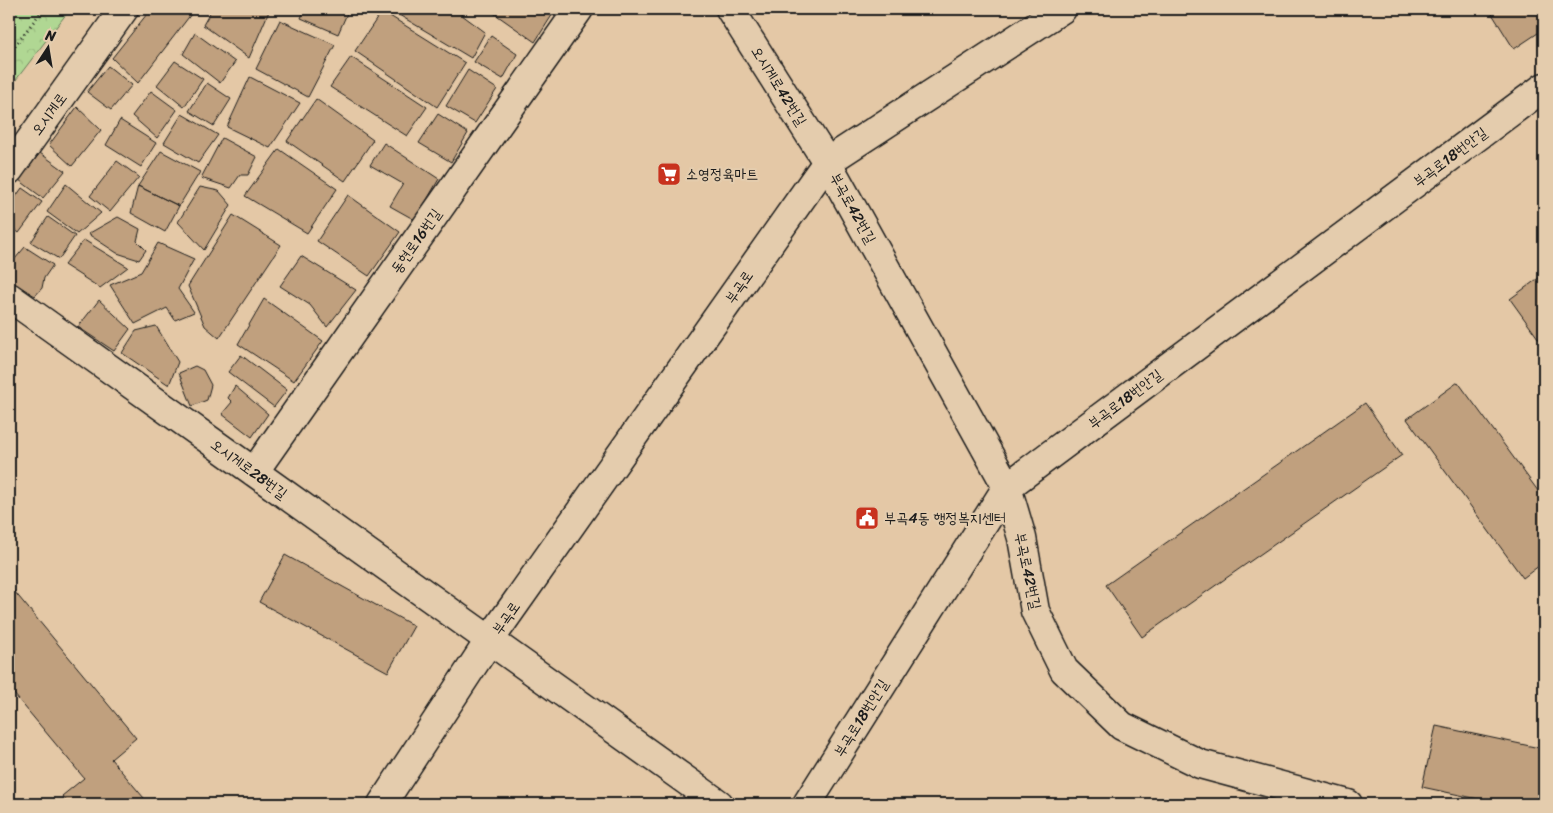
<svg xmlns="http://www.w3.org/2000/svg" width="1553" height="813" font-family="Sriracha,'Poor Story',sans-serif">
<defs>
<pattern id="forest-crowns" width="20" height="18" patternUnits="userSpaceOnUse" patternTransform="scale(1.25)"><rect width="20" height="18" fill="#b0d793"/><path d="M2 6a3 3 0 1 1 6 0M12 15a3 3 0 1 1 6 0" fill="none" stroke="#97b87e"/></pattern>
</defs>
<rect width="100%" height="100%" fill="#e4c8a6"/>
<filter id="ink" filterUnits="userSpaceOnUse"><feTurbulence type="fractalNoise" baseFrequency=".02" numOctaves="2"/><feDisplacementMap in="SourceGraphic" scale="10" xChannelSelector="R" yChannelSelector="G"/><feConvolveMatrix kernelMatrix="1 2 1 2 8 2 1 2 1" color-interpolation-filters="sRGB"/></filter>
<g filter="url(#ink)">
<!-- forest -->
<path fill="url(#forest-crowns)" stroke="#667a58" d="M9,9H70L9,89Z"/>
<!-- building -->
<path fill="#c0a07e" stroke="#1c1c1c" d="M151,9H195L138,83L112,58Z
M212,9H270L249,58L203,25Z
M305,9H349L338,34L301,18Z
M389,9H454L485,32L471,58Z
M488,9H556L535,42Z
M1489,9H1544V29L1514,49Z
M382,11L465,63L437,107L355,51Z
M280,20L335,45L308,97L256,69Z
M195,33L235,62L220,83L183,54Z
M491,36L517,54L503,79L474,62Z
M351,57L427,107L407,136L330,87Z
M175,61L203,79L184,107L157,85Z
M108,66L132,85L111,110L87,92Z
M468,70L497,89L475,123L446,106Z
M250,77L300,103L270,148L227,127Z
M207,83L231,99L214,126L189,111Z
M151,91L177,110L157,138L132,116Z
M316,99L373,140L345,181L287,141Z
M77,107L101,130L72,166L49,145Z
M182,114L218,135L198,163L164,143Z
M438,114L468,133L451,162L419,143Z
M120,120L156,143L141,167L106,145Z
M222,138L257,157L248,175H240L231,188L201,178Z
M384,143L439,179L415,220L390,206L403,184L370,165Z
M279,149L337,189L307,233L245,196Z
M161,151L200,172L179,206L138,186Z
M40,153L65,171L43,198L19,180Z
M117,161L139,177L110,212L90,196Z
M66,184L101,213L77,234L47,212Z
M138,186L179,206L165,232L131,213Z
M200,187L219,191L231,205L204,250L178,222Z
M22,188L42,202L19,233L9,225V206Z
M348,195L400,232L369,276L317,241Z
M233,215L281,245L219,338L205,326L188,286Z
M48,217L75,236L59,259L31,242Z
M118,217L140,229L137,241L146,250L139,260L117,253L88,234Z
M84,240L128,267L100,288L64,265Z
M158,243L194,259L178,289L194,312L175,320L167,308L135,324L110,285L141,272Z
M25,247L53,265L44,278L42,288L35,296L9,280V266Z
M301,256L356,290L327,327L310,305L280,286Z
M1544,274V345H1543L1510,299Z
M264,299L323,341L294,381L238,344Z
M99,300L130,329L114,351L78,327Z
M156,326L178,362L169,385L122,353L136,331Z
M241,355L287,390L274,407L228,372Z
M195,366L203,370L211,385L207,400L192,406L179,373Z
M1458,382L1544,499V562L1523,578L1407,419Z
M235,386L268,414L252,437L222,414L232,402L228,398Z
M1365,403L1402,455L1142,637L1106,585Z
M285,555L414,626L388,672L259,602Z
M9,585L136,738L111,759L149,804H69L62,796L84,778L9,688Z
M1436,726L1544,749V804H1502L1422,787Z"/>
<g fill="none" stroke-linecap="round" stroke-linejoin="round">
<!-- street casing -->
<g stroke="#1c1c1c" stroke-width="31">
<path id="street" d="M730,9L827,162L1007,487L1022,538L1035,611L1064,670L1122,726L1200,764L1348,804
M9,297L719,804
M254,472L579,9
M807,804L1007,487L1544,87"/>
</g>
<!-- secondary casing -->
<g stroke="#1c1c1c" stroke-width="31">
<path id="secondary" d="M9,170L124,9
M382,804L489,641L827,162L1062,9"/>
</g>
<!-- path -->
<path stroke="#1c1c1c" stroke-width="3" stroke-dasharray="1 4" stroke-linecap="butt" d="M9,54L43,9"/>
<!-- street -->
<use href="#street" stroke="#e4ccad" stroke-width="28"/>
<!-- secondary -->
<use href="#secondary" stroke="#e4ccad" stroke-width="28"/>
</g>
</g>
<!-- icons -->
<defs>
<g id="supermarket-square" transform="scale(1.25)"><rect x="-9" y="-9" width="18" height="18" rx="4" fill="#c8321e" stroke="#e4ccad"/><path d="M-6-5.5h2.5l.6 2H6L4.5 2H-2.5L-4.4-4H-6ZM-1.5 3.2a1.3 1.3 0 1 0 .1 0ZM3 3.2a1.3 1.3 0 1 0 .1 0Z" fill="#fff"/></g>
<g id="civic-square" transform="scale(1.25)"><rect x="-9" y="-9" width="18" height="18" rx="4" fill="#c8321e" stroke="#e4ccad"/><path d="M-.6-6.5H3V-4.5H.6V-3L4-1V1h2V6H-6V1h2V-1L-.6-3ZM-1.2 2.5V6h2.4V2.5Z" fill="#fff"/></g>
</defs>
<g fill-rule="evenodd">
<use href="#supermarket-square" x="669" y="174"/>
<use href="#civic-square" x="867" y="518"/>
</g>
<g text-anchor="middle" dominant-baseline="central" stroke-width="4.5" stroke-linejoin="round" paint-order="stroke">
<!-- street labels -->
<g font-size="15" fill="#1c1c1c" stroke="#e4ccad">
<text transform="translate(779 86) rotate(58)">오시게로42번길</text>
<text transform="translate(49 114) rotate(-54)">오시게로</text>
<text transform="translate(1450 157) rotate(-37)">부곡로18번안길</text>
<text transform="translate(853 208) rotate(61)">부곡로42번길</text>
<text transform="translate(416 241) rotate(-55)">동현로16번길</text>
<text transform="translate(739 287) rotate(-55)">부곡로</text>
<text transform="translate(1125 399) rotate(-37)">부곡로18번안길</text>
<text transform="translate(249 469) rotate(36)">오시게로28번길</text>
<text transform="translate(1028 571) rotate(78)">부곡로42번길</text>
<text transform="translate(506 618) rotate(-55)">부곡로</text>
<text transform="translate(861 718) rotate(-58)">부곡로18번안길</text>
</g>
<!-- poi labels -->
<g font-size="15" fill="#1c1c1c" stroke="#e4ccad" text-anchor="start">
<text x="686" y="174">소영정육마트</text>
<text x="884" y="518">부곡4동 행정복지센터</text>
</g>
</g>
<!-- margin -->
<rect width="1553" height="813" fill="none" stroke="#e4ccad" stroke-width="30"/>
<rect x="15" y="15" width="1523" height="783" fill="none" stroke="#1c1c1c" stroke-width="2" filter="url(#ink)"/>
<!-- north arrow -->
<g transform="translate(48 48) rotate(12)" stroke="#e4ccad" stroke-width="4" paint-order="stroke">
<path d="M0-4L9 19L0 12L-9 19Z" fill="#1c1c1c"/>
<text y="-8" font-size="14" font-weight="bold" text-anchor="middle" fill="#1c1c1c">N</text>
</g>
</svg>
